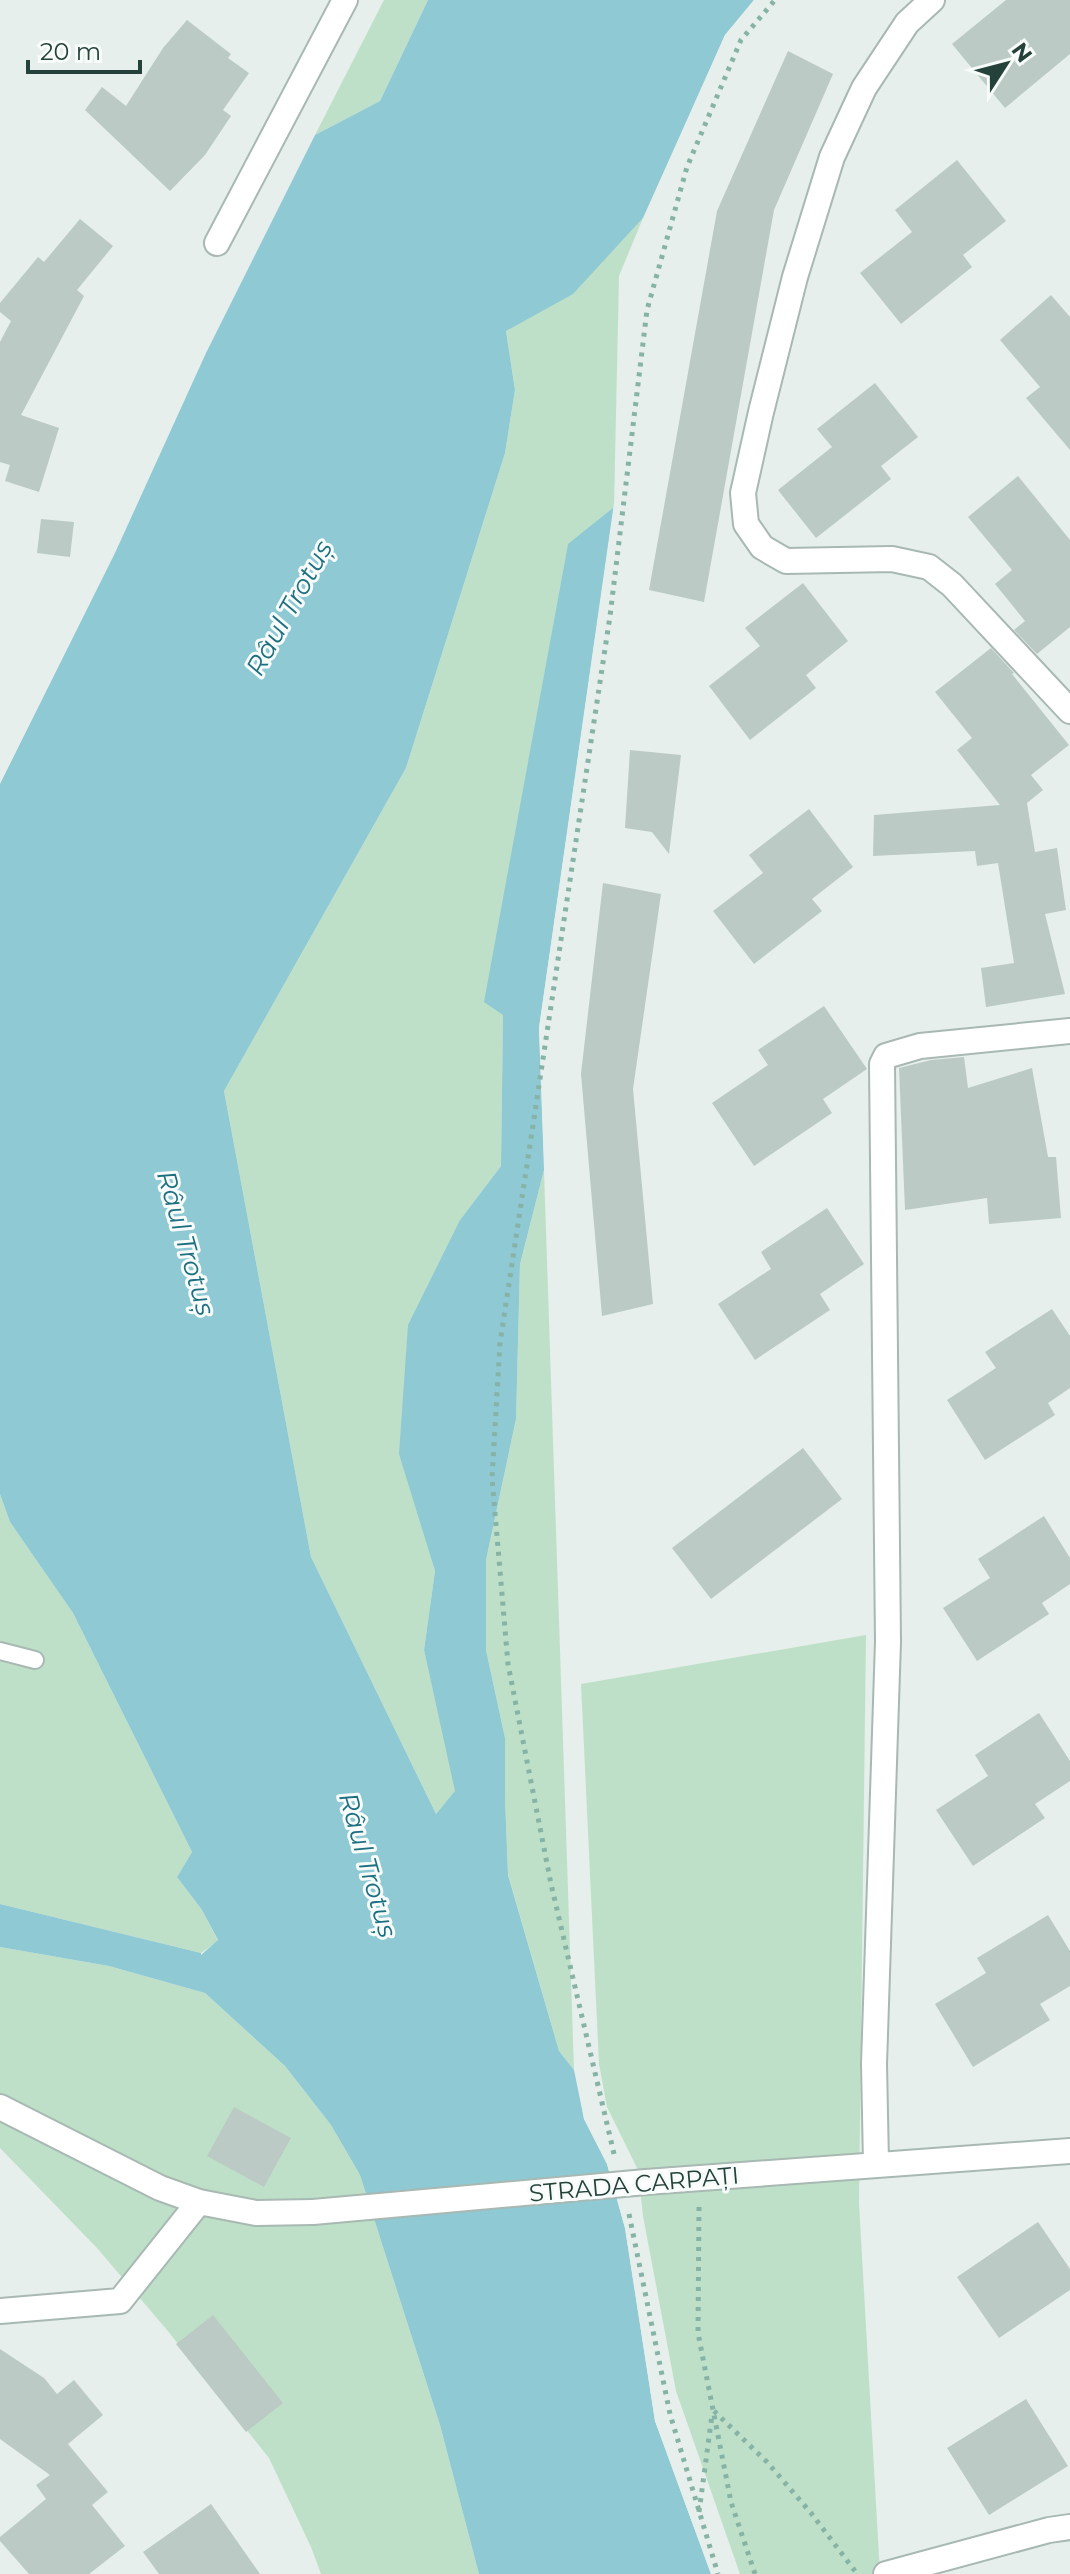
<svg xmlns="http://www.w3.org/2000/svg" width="1070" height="2574" font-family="Montserrat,sans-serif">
<rect width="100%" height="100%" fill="#e6efeb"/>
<!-- green -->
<path fill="#bfe0c8" d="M384,0H428L380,101L315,135Z
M643,218L619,276L614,507L568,545L485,1001L503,1014L501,1166L460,1220L400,1454L435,1571L424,1650L456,1791L436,1814L311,1557L224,1091L406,768L505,453L515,390L506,331L573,293Z
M544,1170L574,2070L559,2051L508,1874L505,1798V1738L486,1650V1560L516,1419L520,1264Z
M0,1494L10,1522L73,1613L192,1852L177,1877L202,1910L218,1941L201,1953L0,1904Z
M866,1635L859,2203L880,2574H740L676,2391L643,2216L638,2170L607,2107L599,2064L581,1684Z
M0,1947L109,1966L205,1993L285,2066L331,2125L360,2175L440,2425L479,2574H321L311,2547L269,2458L167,2330L97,2248L0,2148Z"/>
<!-- water -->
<path fill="#8ec9d4" d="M428,0H754L725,35L643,218L573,294L506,331L515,390L505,453L406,768L224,1091L311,1557L436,1814L455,1791L424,1650L435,1571L399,1454L408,1325L460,1220L501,1166L503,1015L484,1002L568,544L614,507L539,1028L544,1170L520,1264L516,1419L486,1560V1650L505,1738V1798L508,1875L559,2051L574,2070L584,2119L607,2164L625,2228L655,2421L711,2574H479L440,2425L360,2175L331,2125L285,2066L205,1993L109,1966L0,1947V1904L201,1953V1955L218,1940L202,1910L177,1877L192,1852L73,1613L10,1522L0,1494V784L115,553L206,353L315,135L380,101Z"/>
<!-- pier -->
<path fill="#e6efeb" d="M754,0H758L728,37L647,220L639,229L725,35Z
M614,503L618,508L543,1028L548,1170L545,1185L539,1028Z
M574,2063L578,2069L588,2117L611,2163L629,2227L658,2420L715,2574H711L655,2421L625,2228L607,2164L584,2119Z"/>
<!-- building -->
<path fill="#bbcac4" d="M1006,0H1070V54L1005,108L952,44Z
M187,20L231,54L228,58L249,73L223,110L231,116L205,155L170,191L85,110L102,87L126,106L163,48Z
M788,51L833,74L774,210L704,602L649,590L717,211Z
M957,160L1006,221L963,255L972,267L901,324L860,273L912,232L895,210Z
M80,219L113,246L77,290L84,296L21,415L59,428L39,492L5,481L10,465L0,462V342L11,321L0,312V303L38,257L44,262Z
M1051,295L1070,317V450L1026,398L1040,387L1000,340Z
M875,383L918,437L881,466L891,479L816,538L778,490L832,447L817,429Z
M1018,476L1070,540V627L1037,654L1014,630L1025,621L995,584L1012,570L968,517Z
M41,519L74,522L70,557L37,553Z
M803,583L848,641L806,675L816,688L750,740L709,686L760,646L745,628Z
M991,648L1014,673L1012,674L1069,745L1031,775L1043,790L1027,803L1035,852L1057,848L1066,910L1045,914L1065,994L986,1007L981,968L1014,963L998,863L977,866L975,851L873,856L874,815L1000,805L957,750L972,738L935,692Z
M630,750L681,755L669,854L652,832L625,828Z
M809,809L853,867L812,899L822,911L754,964L713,911L763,873L749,855Z
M603,883L661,894L633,1089L653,1304L602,1316L581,1074Z
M824,1006L867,1069L823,1099L832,1113L754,1166L712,1103L768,1065L758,1050Z
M964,1057L968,1088L1032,1068L1048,1157H1056L1061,1218L989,1224L987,1198L905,1210L899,1068L931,1060Z
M827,1208L864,1264L820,1294L830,1310L755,1360L718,1304L771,1269L761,1252Z
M1052,1309L1070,1336V1388L1048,1403L1055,1415L985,1460L947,1400L996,1368L985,1352Z
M803,1448L842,1499L711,1599L672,1548Z
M1044,1516L1070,1558V1584L1042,1603L1049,1614L977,1661L943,1608L990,1578L978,1559Z
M1039,1713L1070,1761V1781L1035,1804L1045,1818L973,1866L936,1810L988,1776L975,1755Z
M1048,1915L1070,1951V1986L1040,2004L1050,2020L973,2067L935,2004L986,1973L977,1958Z
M234,2107L291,2138L264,2187L207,2156Z
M1038,2222L1070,2269V2290L999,2338L957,2277Z
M213,2315L283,2403L246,2432L176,2344Z
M0,2349L44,2378L57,2394L74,2380L103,2415L68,2444L108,2492L92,2505L125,2546L89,2574H29L0,2541V2537L46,2499L36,2485L50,2475L0,2439Z
M1026,2399L1068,2466L989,2515L947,2448Z
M211,2504L260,2574H159L143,2552Z"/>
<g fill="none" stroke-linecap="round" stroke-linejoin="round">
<!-- service casing -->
<g stroke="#a8b8b2" stroke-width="20">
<path id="service" d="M0,1651L35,1660"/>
</g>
<!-- minor casing -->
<g stroke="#a8b8b2" stroke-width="28">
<path id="minor" d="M932,0L907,23L864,88L832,157L795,277L761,412L743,493L746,524L762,547L786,561L892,559L929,567L952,585L1070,711
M217,243L345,0
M876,2164L874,2064L888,1642L882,1064L886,1056L920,1046L1070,1031
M0,2311L120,2301L199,2202
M886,2574L1049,2530L1070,2527"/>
</g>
<!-- tertiary casing -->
<g stroke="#a8b8b2" stroke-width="28">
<path id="tertiary" d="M0,2107L160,2188L199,2202L256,2213L313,2212
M646,2182L1070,2151"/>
</g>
<!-- path -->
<path stroke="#86b3a5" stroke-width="5" stroke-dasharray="4 6" stroke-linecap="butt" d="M614,2154L551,1884L508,1664L492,1478L500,1343L610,616L647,310L687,167L741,40L775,0
M699,2207L698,2333L731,2502L755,2574
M629,2214L670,2414L718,2574
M714,2411L767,2462L811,2513L855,2571
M699,2512L712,2415"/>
<!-- service -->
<use href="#service" stroke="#fff" stroke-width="16"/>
<!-- minor -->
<use href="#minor" stroke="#fff" stroke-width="24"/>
<!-- tertiary -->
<use href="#tertiary" stroke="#fff" stroke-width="24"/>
<!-- tertiary-bridge casing -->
<g stroke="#a8b8b2" stroke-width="28" stroke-linecap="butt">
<path id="tertiary-bridge" d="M313,2212L646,2182"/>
</g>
<!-- tertiary-bridge -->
<use href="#tertiary-bridge" stroke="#fff" stroke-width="24"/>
</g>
<g text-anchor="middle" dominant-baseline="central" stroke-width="6" stroke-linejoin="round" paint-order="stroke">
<!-- street labels -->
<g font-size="24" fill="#24423a" stroke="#f7fbf9">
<text transform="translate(634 2184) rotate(-5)">STRADA CARPAȚI</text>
</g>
<!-- water labels -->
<g font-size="26" font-style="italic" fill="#1c6f80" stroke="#f7fbf9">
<text transform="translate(289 608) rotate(-61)">Râul Trotuș</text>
<text transform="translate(186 1243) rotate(74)">Râul Trotuș</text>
<text transform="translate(368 1865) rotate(74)">Râul Trotuș</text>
</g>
</g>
<!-- north arrow -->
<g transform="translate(1006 64) rotate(54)" stroke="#f7fbf9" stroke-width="6" paint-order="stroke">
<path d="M0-6L14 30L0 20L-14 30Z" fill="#24423a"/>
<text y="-12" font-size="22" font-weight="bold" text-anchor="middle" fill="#24423a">N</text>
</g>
<!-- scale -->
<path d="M28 60v12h112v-12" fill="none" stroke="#24423a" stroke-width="4"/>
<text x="40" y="60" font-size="24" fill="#24423a" stroke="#f7fbf9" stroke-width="6" paint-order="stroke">20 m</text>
</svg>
